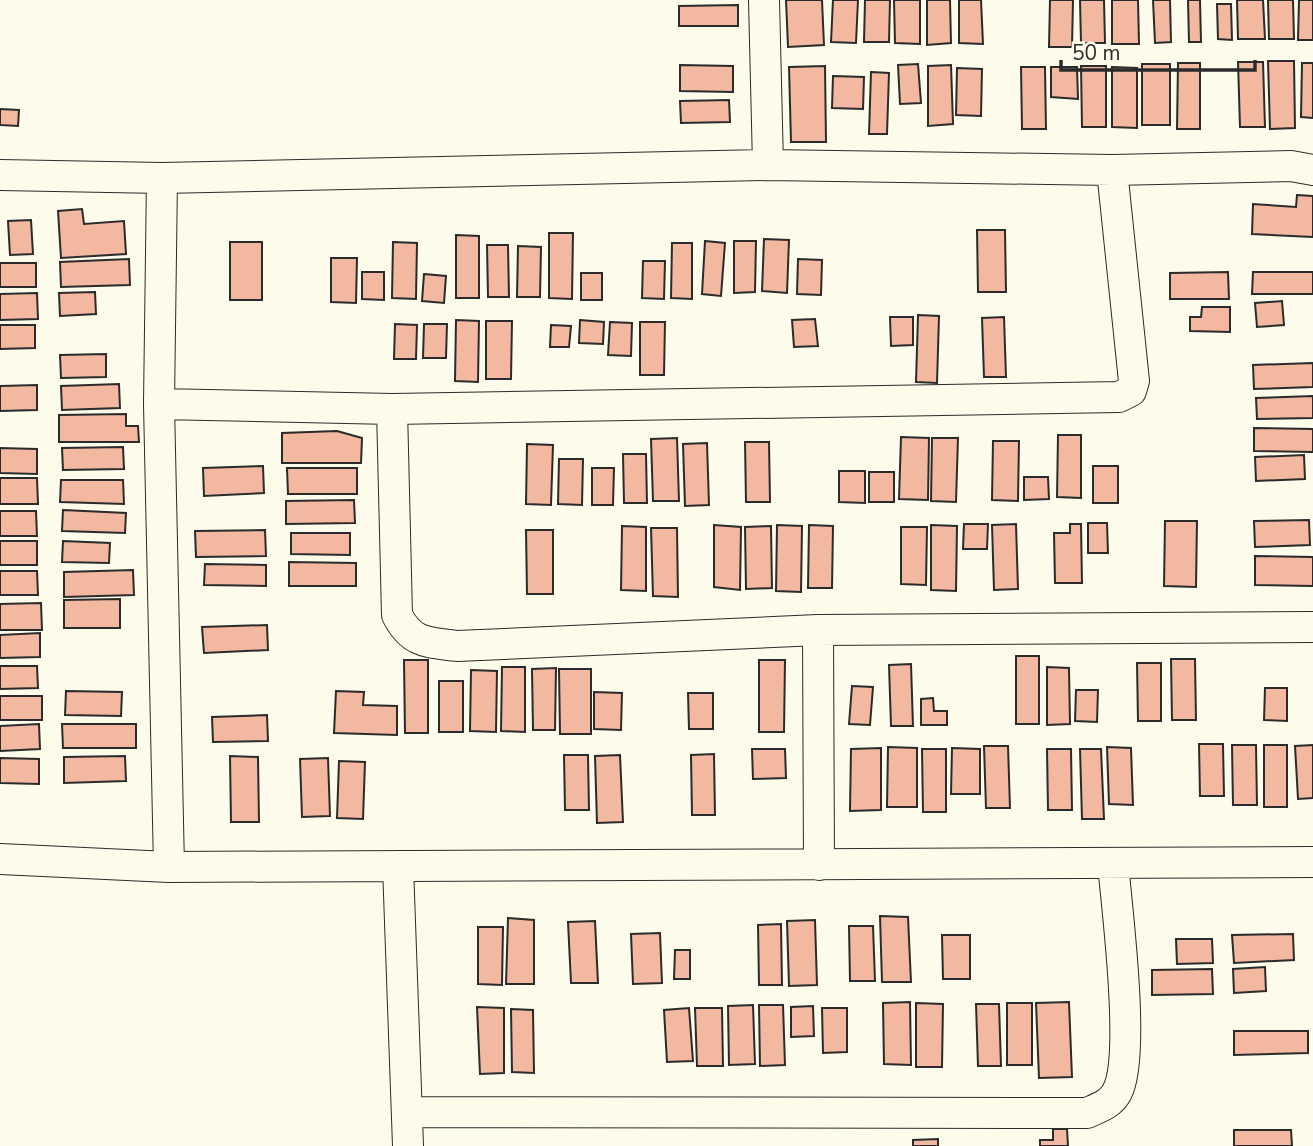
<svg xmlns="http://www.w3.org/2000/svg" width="1313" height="1146" font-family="'Nunito Sans',sans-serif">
<rect width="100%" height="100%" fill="#fdfbea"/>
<!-- building -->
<path fill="#f2b8a0" stroke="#2b2b2b" stroke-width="2" d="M786,0H822L824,45L788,47Z
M833,0H858L856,43L831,42Z
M865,0H890L889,42H864Z
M894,0H920V44L895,43Z
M927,0H950L951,43L927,45Z
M959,0H981L983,44L959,43Z
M1050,0H1073L1072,47H1049Z
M1080,0H1104L1105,43H1081Z
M1112,0H1138L1139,44H1112Z
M1153,0H1170L1171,42L1155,43Z
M1188,0H1200L1201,42H1189Z
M1237,0H1263L1265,39H1238Z
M1268,0H1293L1294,39H1269Z
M1299,0H1313V40H1298Z
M1217,4H1231L1232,40L1218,39Z
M738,5V26H679V6Z
M1268,61H1294L1295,128L1270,129Z
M1238,62H1263L1265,127H1240Z
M1178,63H1200V129H1177Z
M1302,63H1313V118L1301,117Z
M918,64L921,103L900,104L898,65Z
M1142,64H1170V125H1142Z
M680,65L733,66V92L680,91Z
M951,65L953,124L928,126V66Z
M825,66L826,142H791L789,67Z
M1081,66H1106V127H1082Z
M1021,67H1045L1046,129H1022Z
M1051,67H1077L1078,99L1051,97Z
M1112,67L1137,68V128L1112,127Z
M957,68L982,69L981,116L956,115Z
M871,72L889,73L887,134H869Z
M833,76L864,77L863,109L832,108Z
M729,100L730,122L681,123L680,101Z
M0,109L19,110L18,126L0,125Z
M1297,195L1313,196V237L1252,234L1253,204L1296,207Z
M82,209L84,224L124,221L126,254L61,258L58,211Z
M31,220L33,254L10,255L8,221Z
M977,230H1005L1006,292H978Z
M549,233H573L572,299L549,298Z
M456,235L479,236V298H456Z
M764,239L789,240L787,293L762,291Z
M705,241L725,243L721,296L702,294Z
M734,241H756L755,292L734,293Z
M230,242H262V300H230Z
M393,242L417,243L416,299L392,298Z
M672,243H692V299L671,298Z
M487,245H508L509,297H488Z
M518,246L541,247L540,297H517Z
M331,258H357L356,303L331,302Z
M129,259L130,285L61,287L60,262Z
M798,259L822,260L821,295L797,294Z
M643,261H665L664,299L642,298Z
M0,263H36V287H0Z
M362,272H384V300L362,299Z
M1228,272L1229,299H1170V273Z
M1253,272H1313V294H1252Z
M581,273H602V300H581Z
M424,274L446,276L444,303L422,301Z
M95,292L96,314L60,316L59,293Z
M37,293L38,319L0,320V294Z
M1282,301L1284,325L1257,327L1255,303Z
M1202,307H1230V332L1190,331V317H1201Z
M918,315L939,316L937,383L916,382Z
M890,317H913V345L891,346Z
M1004,317L1006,377H984L982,318Z
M815,319L818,346L794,347L792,320Z
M456,320L479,321L478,382L455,381Z
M580,320L604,322L603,344L579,343Z
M486,321H512L511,379H486Z
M610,322L632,323L631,356L608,355Z
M640,322H665L664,375H640Z
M395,324L417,325L416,359H394Z
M424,324H447L446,358H423Z
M0,325H35V348L0,349Z
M551,325L571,326L569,347H550Z
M106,354V377L61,378L60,355Z
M1313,363V387L1254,389L1253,365Z
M119,384L120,408L62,410L61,386Z
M37,385V410L0,411V386Z
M1313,396V418L1257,419L1256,398Z
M126,414V426H138L139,442H59V415Z
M1254,428L1313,429V452L1254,451Z
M337,431L362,438L361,463H282V433Z
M1058,435H1081V498L1057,497Z
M901,437L929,438L928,500L899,499Z
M677,438L679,501H653L651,439Z
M932,438H958L956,502L931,501Z
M993,441H1019L1018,501L992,500Z
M745,442H769L770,502H746Z
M707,443L709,505L685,506L683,444Z
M527,444L553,445L551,505L526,504Z
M123,447L124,469L63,470L62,448Z
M0,448L37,449V474L0,473Z
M623,454H646L647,503H624Z
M1304,455L1305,479L1256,481L1255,457Z
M559,459H583L582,505L558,504Z
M263,466L264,493L204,496L203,468Z
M1093,466H1118V503H1093Z
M287,468H357V494H288Z
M592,468H614L613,505H592Z
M839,471H865V503L839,502Z
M869,472H894V502H869Z
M1024,477H1048L1049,499L1024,500Z
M0,478H37L38,504H0Z
M61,480H123L124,504L60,502Z
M354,500L355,523L286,524V501Z
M63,510L126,513L125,533L62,531Z
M0,511H36L37,536H0Z
M1309,520L1310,545L1255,547L1254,521Z
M1165,521H1197L1196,587L1164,586Z
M1088,523H1107L1108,553H1088Z
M964,524H988L987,549H963Z
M1016,524L1018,589L994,590L992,525Z
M1070,524H1081L1082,583H1055L1054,533H1070Z
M714,525L741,527L740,590L714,587Z
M777,525L802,526L801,592L776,591Z
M809,525L833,526L832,588H808Z
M931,525L957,526L956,591L931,590Z
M622,526L646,527V591L621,590Z
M771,526L772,588L746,589L745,527Z
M901,527H927L926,585L901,584Z
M651,528H677L678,597L653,596Z
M265,530L266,556L196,557L195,531Z
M526,530H553V594H527Z
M291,533H350V555L291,554Z
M0,541H37V565H0Z
M63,541L110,543L109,563L62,562Z
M1255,556L1313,557V586L1255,585Z
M289,562L356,563V586H289Z
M205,564L266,565V586L204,585Z
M133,570L134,595L64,597V572Z
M0,571H37L38,595H0Z
M120,599V628H64V600Z
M41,603L42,630H0V604Z
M267,625L268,650L204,653L202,627Z
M40,633V657L0,658V635Z
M1016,656H1039V724H1016Z
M1171,659H1195L1196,720H1172Z
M404,660H428V733H405Z
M759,660H785L784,732H759Z
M1137,663H1161V721H1138Z
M911,664L913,726H891L889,665Z
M0,666H37L38,688L0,689Z
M502,667H525V732L501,731Z
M1047,667L1069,668L1070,724L1047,725Z
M556,668L555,730H533L532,669Z
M559,669H591V734H560Z
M471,670L497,671L496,732L470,731Z
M439,681H463V732H439Z
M852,686L873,687L870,725L849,724Z
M1265,688H1287V721L1264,720Z
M1076,690H1098L1097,722L1075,721Z
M66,691L122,692L121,716L65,715Z
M336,691L364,692L363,705L397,706V735L334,733Z
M594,692L622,693L621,730L594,729Z
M688,693H713V729H689Z
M0,696H42V720H0Z
M933,698L934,711H947V725H921V699Z
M267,715L268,741L213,742L212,717Z
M39,724L40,749L0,751V726Z
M62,724H136V748H63Z
M1199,744H1223L1224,796H1200Z
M1232,745H1256L1257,805H1233Z
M1264,745H1287V807H1264Z
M1313,745V798L1298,799L1295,746Z
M984,746H1008L1010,808H986Z
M888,747L917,748V807H887Z
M1107,747L1131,748L1133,805L1109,804Z
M881,748V810L850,811L851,749Z
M952,748L980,749V794H951Z
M752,749H785L786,778L753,779Z
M922,749H946V812H923Z
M1047,749H1071L1072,810H1048Z
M1080,749H1101L1104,819H1082Z
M714,754L715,815H692L691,755Z
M564,755H588L589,810H565Z
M620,755L623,822L597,823L595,756Z
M125,756L126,781L64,783V757Z
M230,756L258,757L259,822H231Z
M0,758L39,759V784L0,783Z
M328,758L330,816L302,817L300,759Z
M339,761L365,762L363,819L337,818Z
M880,916L908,917L911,982H882Z
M508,918L534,920V984H506Z
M815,920L817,985L789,986L787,921Z
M595,921L598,983H571L568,922Z
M781,924L782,985H759L758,925Z
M849,926H873L875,981H850Z
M478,927H503L502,985L478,984Z
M660,933L662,983L633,984L631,934Z
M1293,934L1294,960L1234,963L1232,935Z
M942,935H970V979H943Z
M1176,939H1212L1213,963L1177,964Z
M675,950H690V979H674Z
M1265,967L1266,991L1234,993L1233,969Z
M1212,969L1213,994L1152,995V970Z
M910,1002L911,1065L884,1064L883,1003Z
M1069,1002L1072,1077L1039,1078L1036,1003Z
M916,1003L943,1004L942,1067H916Z
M1007,1003H1032V1065H1007Z
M976,1004H999L1001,1066H978Z
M753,1005L755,1064L729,1065L728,1006Z
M759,1005H783L785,1065L760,1066Z
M813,1006L814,1036L791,1037V1007Z
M477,1007L504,1008V1073L480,1074Z
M689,1008L693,1061L667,1062L664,1010Z
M695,1008H722L723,1066H697Z
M822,1008H847V1052L823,1053Z
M511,1009L533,1010L534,1073L512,1072Z
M1234,1031H1308V1053L1234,1055Z
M1053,1129H1067L1068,1146H1040V1140H1053Z
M1234,1130H1291L1292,1146H1234Z
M938,1139V1146H913V1140Z"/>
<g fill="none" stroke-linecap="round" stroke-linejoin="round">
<!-- minor casing -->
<g stroke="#2b2b2b" stroke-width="32">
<path id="minor" d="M764,0L768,165
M0,175L162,178L768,165L1112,170L1291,166L1313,170
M162,178L159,404L392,409L1119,397L1131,391L1134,381L1112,170
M392,409L397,615C412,644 427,642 457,646L818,630L1313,627
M818,630L819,865
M0,859L169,867L159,404
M398,866L408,1146
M169,867L1313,862
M407,1112L1087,1113C1098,1108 1111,1104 1117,1092C1136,1057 1117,909 1113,864"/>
</g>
<!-- minor -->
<use href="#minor" stroke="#fdfbea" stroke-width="30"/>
</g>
<!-- scale -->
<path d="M1061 60v10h194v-10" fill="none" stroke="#2b2b2b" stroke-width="3.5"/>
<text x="1072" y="60" font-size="21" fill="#2b2b2b" stroke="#fdfbea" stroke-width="5" paint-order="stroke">50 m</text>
</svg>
